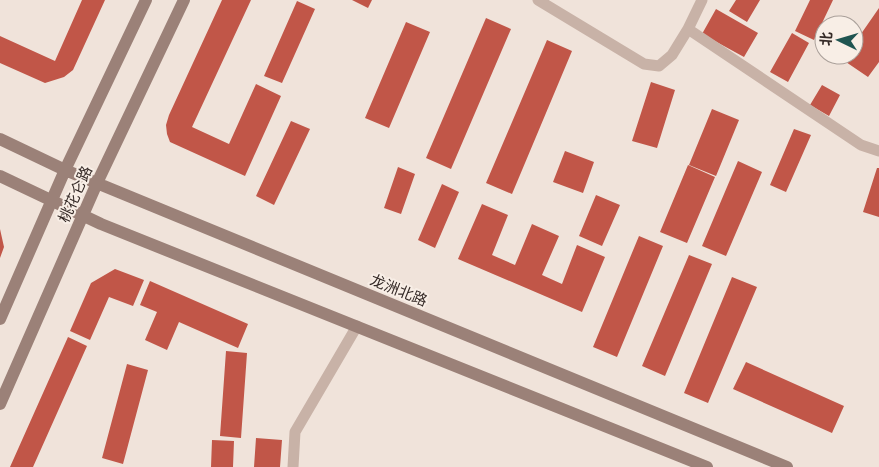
<svg xmlns="http://www.w3.org/2000/svg" width="879" height="467" font-family="Inter,'Noto Sans SC',sans-serif">
<rect width="100%" height="100%" fill="#f0e3da"/>
<!-- building -->
<path fill="#c15648" d="M82,0H105L73,70L64,77L45,83L0,63V36L55,61Z
M222,0H251L192,127L229,144L256,84L281,96L245,176L170,142L167,134L166,125L169,115Z
M352,0H372L368,8Z
M736,0H760L747,22L729,11Z
M810,0H833L814,40L795,31Z
M297,1L315,9L282,83L264,76Z
M879,8V62L868,77L843,60L847,55H854V44Z
M716,9L758,33L744,57L702,34Z
M486,18L511,29L451,169L426,158Z
M406,22L430,32L389,128L365,118Z
M792,33L809,43L788,82L770,72Z
M547,40L572,51L512,194L486,183Z
M651,82L675,90L657,148L632,141Z
M822,85L840,95L829,116L810,105Z
M712,109L739,120L716,176L689,165Z
M291,121L310,129L274,205L256,196Z
M794,129L811,135L786,192L770,185Z
M565,151L594,162L583,193L553,182Z
M738,161L762,172L726,256L702,246Z
M688,165L715,177L687,243L660,232Z
M398,167L415,174L401,214L384,208Z
M877,168H879V217L863,212Z
M442,184L459,192L435,248L418,240Z
M596,195L620,205L602,246L579,236Z
M482,204L508,215L492,255L515,265L532,224L559,236L542,275L562,284L577,245L605,257L582,312L458,259Z
M0,229L4,247L0,258Z
M639,236L663,246L617,357L593,347Z
M689,255L712,264L665,376L642,366Z
M115,269L144,280L133,306L109,297L90,340L70,331L91,283Z
M732,277L757,287L708,403L684,393Z
M150,281L248,324L238,348L179,322L167,350L145,340L157,312L140,305Z
M68,337L87,346L33,467H10Z
M226,351L247,353L241,438L220,436Z
M746,362L844,406L832,433L733,389Z
M127,364L148,370L123,464L102,458Z
M256,438L282,440L280,467H254Z
M212,440L234,441L233,467H211Z"/>
<g fill="none" stroke-linecap="round" stroke-linejoin="round">
<!-- minor -->
<path stroke="#c8b2a7" stroke-width="11" d="M538,0L644,64L659,66L672,55L688,29L861,145L879,151
M688,29L702,0
M293,467L295,432L357,326"/>
<!-- secondary -->
<path stroke="#9b8178" stroke-width="12" d="M0,139L65,170L787,467
M0,176L101,224L707,467
M0,319L65,170L146,0
M0,404L97,183L184,0"/>
</g>
<g text-anchor="middle" dominant-baseline="central" stroke-width="4" stroke-linejoin="round" paint-order="stroke">
<!-- street labels -->
<g font-size="15" fill="#352a27" stroke="#f8eee6">
<text transform="translate(75 194) rotate(-66)">桃花仑路</text>
<text transform="translate(399 290) rotate(22)">龙洲北路</text>
</g>
</g>
<!-- north arrow -->
<g transform="translate(839 40) rotate(275)"><circle r="24" fill="#f8eee6" stroke="#aaa09a"/>
<path d="M0-4L9 19L0 12L-9 19Z" fill="#1f5451"/>
<text y="-8" font-size="14" font-weight="bold" text-anchor="middle" fill="#352a27">北</text>
</g>
</svg>
